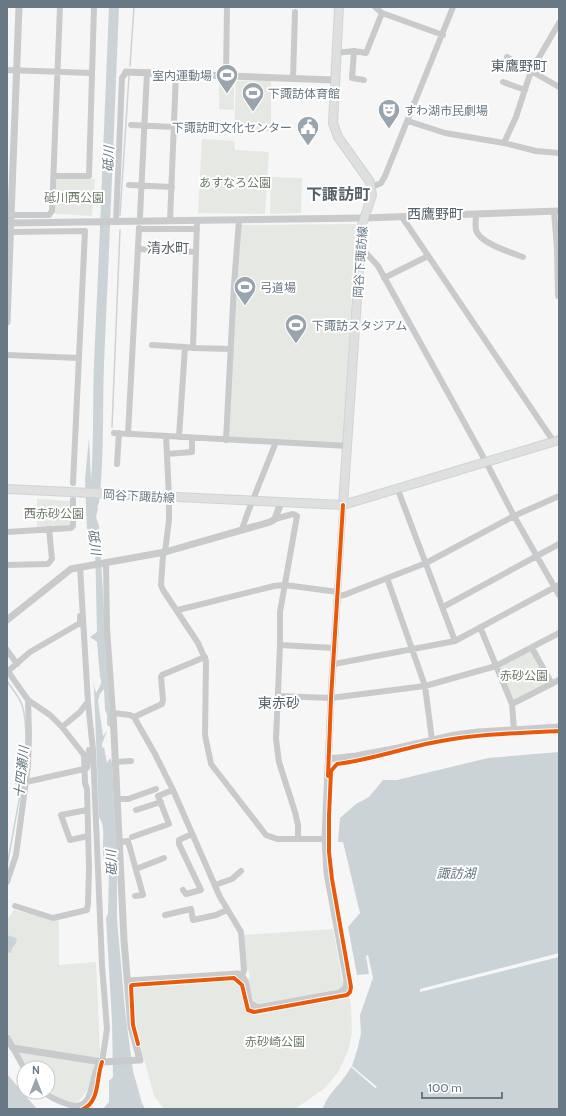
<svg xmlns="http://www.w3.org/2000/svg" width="566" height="1116" font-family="Cabin,'Noto Sans JP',sans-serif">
<rect width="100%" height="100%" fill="#f6f6f6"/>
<!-- green -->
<path fill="#e5e8e3" d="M219,81H234V110L219,109Z
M236,81H271V132L234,131Z
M202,139L234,141L235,150L269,152L265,214L198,213Z
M271,177L302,178L301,213L270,214Z
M56,178L95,179L92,216L55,214Z
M355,224L356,225L343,444L228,438L240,225Z
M37,499L71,501V525L37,528Z
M531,649L548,683L516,700L513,699L499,668L500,665Z
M14,910L59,921V965L96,962L100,1054L91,1084L84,1095L78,1102C66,1103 57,1098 48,1090V1068H28L7,1031V920Z
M333,929L342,980L349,996L351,1005L352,1033L349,1048L343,1062L338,1072L325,1088L295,1109H164L154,1096L135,1025L132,986L250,978L249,971L245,969L243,935Z"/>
<!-- water -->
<path fill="#ccd3d6" d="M89,438L91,480L98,508L96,517L99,526L111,728L107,725V715L105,709L104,689L100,694L98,701L103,736L107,731L102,744V748L104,747L107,763L110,758L112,762L117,865V919L125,1010L133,1071L142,1103L145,1109H103L109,1102V1081L113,1077L112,1021L106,918L108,913L109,870L106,869C105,864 103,858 103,853C102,840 106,828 99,817L94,689L93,682L96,693C99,688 103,683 100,677L97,642L90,637L97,632L95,543L89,531L87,532L85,479Z
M559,752V1109H322C325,1105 325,1101 328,1098C336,1086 344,1080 351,1067L375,1088L377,1087L352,1066L358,1047L361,1033L360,1015L373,978L368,955L366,956L369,974L357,975L348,927L360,913L343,842H338L340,818L356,804L369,797L383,780H397L488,758Z
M7,935L16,938C18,944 14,944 12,949C11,950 11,952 11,953L7,952Z
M7,1074L37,1109H7Z"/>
<!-- pier -->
<path fill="#f6f6f6" d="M559,953V957L420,992V989Z"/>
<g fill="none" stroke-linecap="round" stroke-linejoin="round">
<!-- stream -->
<path stroke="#ccd3d6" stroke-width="1.5" d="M130,66L134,7
M120,215L129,76
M112,427L120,230
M7,681C12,689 19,696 22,705C28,723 26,761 23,780
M7,866L22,784"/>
<!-- river -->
<path stroke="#ccd3d6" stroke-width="10" d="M94,502C100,456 97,410 99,364C104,245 110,126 114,7"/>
<!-- secondary casing -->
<g stroke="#d2d3d4" stroke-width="10">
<path id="secondary" d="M339,7L333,123L338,137L370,182L372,195L362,225L343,505
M7,489L343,505L559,440"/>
</g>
<!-- minor -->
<path stroke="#c9cacb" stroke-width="6" d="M375,7L382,13L443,35
M354,51L352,78L364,80
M336,53L354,51L366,53L382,13
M507,57L559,87
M7,70L92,73
M226,75L227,7
M293,78L295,12
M503,82L525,90
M408,121L445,133L504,143L536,151L559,153
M131,125L174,127
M504,143L516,117L531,71L559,23
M54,176H89L94,7
M129,185L172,187
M372,187L381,183L385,176L453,7
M554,211L557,249L558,296H559
M476,214C476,219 475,225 476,230C479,243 512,253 523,257
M11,215H49L52,211L60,7
M140,216L147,72
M402,217L554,442
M170,221L176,73
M116,222L122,78L126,72
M139,229H197
M10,232L85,231L73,483
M138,249L196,252
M360,252L367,254L378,266L486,462L514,516L559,595
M384,278L428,256
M152,345L185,347
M193,348L231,349
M7,355L79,358
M114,433L348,446
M128,434L139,228
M166,436L169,497V520L165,552L163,555L161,585L163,590L198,643L206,661L205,735L211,764L266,835L277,839H325
M179,437L185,347L193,348L197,221
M226,440L234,285L239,220
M167,454L192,452V438
M117,464L119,433
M398,490L455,641
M275,519L293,514L297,516L280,612V645L276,739L279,762L295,812L298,825V838
M242,529L248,512L276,442
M7,532L71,528L73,526V500
M106,563L107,628L113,713L130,715L134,717L155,754L173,790L220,897L241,932L244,970L242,976
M7,565L48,564L52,559L49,529
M387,578L425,686L432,740
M338,596L344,595L426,563L514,516L559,496
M443,607L559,544
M178,610L274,586L285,585L338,592
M480,627L512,704L559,680
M280,645L334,648
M532,648L552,684
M7,650L17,664
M334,664L455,641L559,585
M7,670L28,700L29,734L28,766L16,855L7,882
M7,672L30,652L80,623V616
M278,696L331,698L425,686L496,666L559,633
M512,704L514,730
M134,717L162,704L163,700L161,677L162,675L205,657
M62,727L80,712L86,704L88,703
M115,762L131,761
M18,782H26L84,769L87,768L89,750H93
M118,799H128L156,789
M87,810L61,815L70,840L88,836
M136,810L161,802
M132,837L169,824L158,796L173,790
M119,842L128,841L143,895L135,896
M136,869L164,858
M215,885L232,879L241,871
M183,890L186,894L201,890L179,844V840L192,834
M15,906L53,918L87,910L88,904L89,868L87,789L85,783L84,755L62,727L50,715L28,700
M165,915L191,909L193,920L216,915L227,910
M13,1048L24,1068
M44,1092C51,1098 58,1101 67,1104C99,1115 88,1069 102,1062L107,1029L102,965L93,750L88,703L80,567"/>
<!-- tertiary -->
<path stroke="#c9cacb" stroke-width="7" d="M126,72L334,80
M11,223L364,218L559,211
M7,322L19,7
M7,620L71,569L165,552L270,522L275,519L281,502
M329,759L356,756L398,748L455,735L478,732L559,727
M128,981L238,974C249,979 246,995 250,1004L258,1008L340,993L346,988L347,981L327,873L325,839L331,698L343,505
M7,1038L13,1048L102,1062L140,1060L131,1026L124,940L113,713"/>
<!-- secondary -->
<use href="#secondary" stroke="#dedfdf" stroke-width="8"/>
<!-- cycleway casing -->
<g stroke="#fff" stroke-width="6">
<path id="cycleway" d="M328,776L331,698L343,505
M138,1044L133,1025L131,986L132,985L234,978L242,985L248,1010L254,1012L347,995L350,992L351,987L332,879L329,852V816L331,771L337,764C371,760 403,748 436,742C477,734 518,733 559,731
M83,1109C100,1101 96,1079 102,1062"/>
</g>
<!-- cycleway -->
<use href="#cycleway" stroke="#e8590c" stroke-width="4"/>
</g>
<!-- icons -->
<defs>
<g id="stadium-pin" transform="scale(1.15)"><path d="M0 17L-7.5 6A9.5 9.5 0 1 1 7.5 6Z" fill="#9aa4ac" stroke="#fff"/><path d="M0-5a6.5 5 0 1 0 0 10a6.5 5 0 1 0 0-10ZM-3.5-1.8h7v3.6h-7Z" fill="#fff"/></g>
<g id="theatre-pin" transform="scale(1.15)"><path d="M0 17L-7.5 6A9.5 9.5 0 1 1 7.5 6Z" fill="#9aa4ac" stroke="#fff"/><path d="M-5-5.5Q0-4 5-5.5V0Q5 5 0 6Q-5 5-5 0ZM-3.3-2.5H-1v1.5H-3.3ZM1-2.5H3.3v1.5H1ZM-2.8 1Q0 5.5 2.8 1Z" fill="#fff"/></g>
<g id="civic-pin" transform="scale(1.15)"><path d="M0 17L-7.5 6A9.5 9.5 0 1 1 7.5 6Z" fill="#9aa4ac" stroke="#fff"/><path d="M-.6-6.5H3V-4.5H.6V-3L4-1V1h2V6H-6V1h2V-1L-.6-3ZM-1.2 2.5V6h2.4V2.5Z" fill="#fff"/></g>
</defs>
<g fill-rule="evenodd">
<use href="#stadium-pin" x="227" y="75"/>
<use href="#stadium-pin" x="253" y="93"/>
<use href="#theatre-pin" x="389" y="110"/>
<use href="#civic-pin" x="308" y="127"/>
<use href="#stadium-pin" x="245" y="287"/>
<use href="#stadium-pin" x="296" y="325"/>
</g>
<g text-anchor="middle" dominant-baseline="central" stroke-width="4" stroke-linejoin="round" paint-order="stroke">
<!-- poi labels -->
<g font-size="12" fill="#687884" stroke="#fff" text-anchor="start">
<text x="212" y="75" text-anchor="end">室内運動場</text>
<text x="268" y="93">下諏訪体育館</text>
<text x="404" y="110">すわ湖市民劇場</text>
<text x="292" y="127" text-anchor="end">下諏訪町文化センター</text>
<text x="260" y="287">弓道場</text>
<text x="312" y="325">下諏訪スタジアム</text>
</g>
<!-- park labels -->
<g font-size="12" fill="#6b7b67" stroke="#fff">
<text x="235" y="182">あすなろ公園</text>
<text x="74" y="197">砥川西公園</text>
<text x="54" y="513">西赤砂公園</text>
<text x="524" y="675">赤砂公園</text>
<text x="275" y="1041">赤砂崎公園</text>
</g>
<!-- street labels -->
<g font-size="12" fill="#687884" stroke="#fff">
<text transform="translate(360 262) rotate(-86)">岡谷下諏訪線</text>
<text transform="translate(139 496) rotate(3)">岡谷下諏訪線</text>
</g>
<!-- water labels -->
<g font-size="13" font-style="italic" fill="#64787f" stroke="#fff">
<text transform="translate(108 159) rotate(-88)">砥川</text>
<text transform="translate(95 542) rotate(82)">砥川</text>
<text transform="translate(21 772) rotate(-84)">十四瀬川</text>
<text transform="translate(111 863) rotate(-92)">砥川</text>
<text x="456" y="873">諏訪湖</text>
</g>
<!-- quarter labels -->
<g font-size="14" fill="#566169" stroke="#fff">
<text x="519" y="66">東鷹野町</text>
<text x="435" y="214">西鷹野町</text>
<text x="168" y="248">清水町</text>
<text x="279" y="703">東赤砂</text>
</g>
<!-- district labels -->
<g font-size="16" font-weight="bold" fill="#566169" stroke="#fff">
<text x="338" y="194">下諏訪町</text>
</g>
</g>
<!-- border -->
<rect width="566" height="1116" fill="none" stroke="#687884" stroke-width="16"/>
<!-- north arrow -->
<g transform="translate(36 1080)"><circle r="19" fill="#ffffff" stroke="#c3c9ce"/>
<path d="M0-3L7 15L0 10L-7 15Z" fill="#9aa4ac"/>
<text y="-6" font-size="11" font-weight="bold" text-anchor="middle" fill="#687884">N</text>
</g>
<!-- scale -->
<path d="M422 1092v6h80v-6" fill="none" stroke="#687884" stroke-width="2"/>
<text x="428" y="1092" font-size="12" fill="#687884" stroke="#ffffff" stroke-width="3" paint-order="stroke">100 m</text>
</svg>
